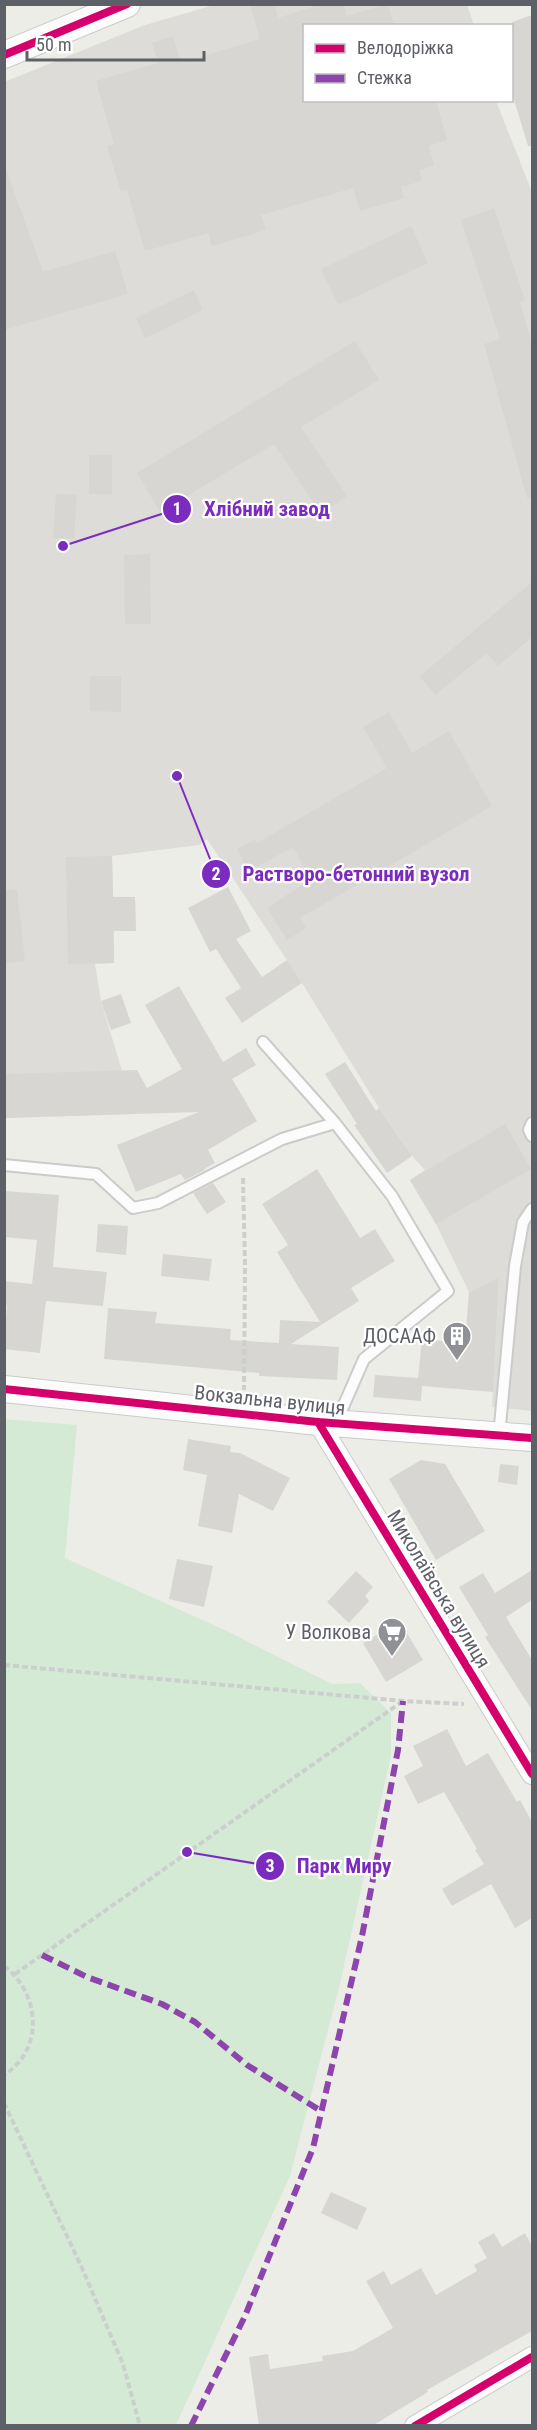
<svg xmlns="http://www.w3.org/2000/svg" width="537" height="2430" font-family="'Roboto Condensed',sans-serif">
<rect width="100%" height="100%" fill="#edede8"/>
<!-- industrial -->
<path fill="#dddcd8" d="M214,5H467L474,25L304,26V100L496,101L532,192V1411L492,1407L499,1279L469,1292L436,1224L410,1180L425,1170L412,1156L379,1108L302,983L207,839L199,845L112,856L113,897H135L136,931H114V963L95,964L101,1001L135,1114L5,1118L4,82L145,25Z"/>
<!-- green -->
<path fill="#d5ead5" d="M4,1419L77,1425L65,1558L227,1631L332,1684L360,1683L391,1713V1756L340,1984L290,2176L176,2425H5Z"/>
<!-- building -->
<path fill="#d7d6d3" d="M250,4H274L278,18L322,4H344L347,16L388,4L394,26H304V100H436L447,140L429,146L434,165L419,170L422,181L401,187L404,198L360,211L353,188L261,215L266,230L212,246L208,233L145,251L127,190L121,192L107,146L114,144L96,81L158,63L152,43L173,36L181,63L260,39Z
M532,15V146H528L512,93V22Z
M4,172H7L43,272L115,251L128,294L4,330Z
M494,208L525,300L520,302L532,345V497L527,498L484,344L500,339L461,220Z
M411,226L428,263L338,305L321,269Z
M194,290L203,310L145,338L136,318Z
M355,341L379,380L301,427L347,496L321,514L274,444L160,512L137,473Z
M89,455H112V494H89Z
M56,494L77,495L74,539L53,538Z
M150,554L151,624H125L124,555Z
M532,582V637L498,666L487,653L435,695L420,676Z
M90,676H121V712L90,711Z
M389,712L412,753L449,731L492,806L300,918L306,928L287,940L267,908L311,879L293,847L249,871L237,849L255,839L257,843L387,768L363,727Z
M112,856L113,897H135L136,931H113L114,963L68,964L66,857Z
M228,887L251,931L236,939L262,977L287,960L302,983L242,1023L225,998L241,988L216,949L210,952L188,908Z
M4,890H17L25,961L4,963Z
M179,986L223,1062L246,1048L256,1065L232,1079L257,1121L208,1150L215,1163L204,1169L205,1170L185,1180L181,1174L136,1192L117,1145L199,1112L4,1118V1074L137,1070L147,1088L182,1069L145,1005Z
M121,994L131,1023L111,1030L101,1001Z
M345,1062L376,1111L379,1108L412,1156L387,1173L354,1125L357,1124L325,1074Z
M505,1124L531,1169L436,1224L410,1180Z
M317,1169L360,1238L375,1229L395,1261L351,1288L359,1301L291,1344L339,1347L337,1380L259,1376V1373L104,1359L108,1308L157,1312L155,1323L231,1329L230,1340L279,1343L280,1320L320,1322L277,1252L288,1245L262,1204Z
M213,1183L226,1202L207,1214L193,1193Z
M4,1191L59,1195L53,1267L107,1272L103,1306L46,1301L40,1353L4,1349L7,1305H4V1281L32,1284L37,1240L4,1237Z
M98,1224L128,1226L126,1255L96,1252Z
M163,1254L212,1259L209,1281L161,1276Z
M499,1278L493,1392L422,1386L421,1401L373,1397L375,1375L418,1378L422,1339L451,1342V1328L466,1329L469,1292Z
M188,1439L231,1446L230,1452L240,1453L290,1478L273,1511L239,1494L232,1533L198,1526L207,1475L183,1470Z
M421,1460L445,1464L485,1531L436,1560L389,1479Z
M500,1464L519,1466L517,1485L498,1482Z
M177,1559L213,1566L204,1607L169,1599Z
M532,1570V1600L506,1617L532,1660V1710L485,1637L488,1635L459,1587L483,1573L495,1593Z
M356,1571L373,1587L365,1596L369,1601L349,1623L327,1602Z
M400,1621L423,1660L386,1682L363,1643Z
M447,1729L466,1766L488,1753L517,1802L520,1800L532,1822V1918L515,1928L491,1884L452,1906L442,1889L484,1864L475,1850L477,1849L444,1792L418,1804L404,1776L423,1766L413,1746Z
M331,2192L367,2208L357,2230L321,2213Z
M494,2233L502,2247L525,2233L532,2246V2331L427,2390L428,2392L372,2426H259L249,2357L268,2354L270,2369L323,2361L322,2356L353,2351L393,2328L366,2281L384,2271L391,2285L421,2268L436,2295L477,2271L474,2265L487,2258L478,2242Z"/>
<g fill="none" stroke-linecap="round" stroke-linejoin="round">
<!-- service casing -->
<g stroke="#cacbca" stroke-width="14">
<path id="service" d="M263,1042L335,1123L392,1196L448,1291L364,1359L336,1423
M532,1123L529,1130L532,1136
M4,1165L96,1174L133,1208L158,1203L282,1139L335,1123
M499,1436L515,1266L523,1222L532,1209"/>
</g>
<!-- minor casing -->
<g stroke="#cacbca" stroke-width="22">
<path id="minor" d="M318,1422L532,1774
M415,2426L532,2357"/>
</g>
<!-- tertiary casing -->
<g stroke="#cacbca" stroke-width="28">
<path id="tertiary" d="M4,55L127,4
M4,1389L318,1422L532,1438"/>
</g>
<!-- path -->
<path stroke="#cbcfcd" stroke-width="4" stroke-dasharray="6 3" stroke-linecap="butt" d="M243,1178L245,1266L244,1390
M4,1665L403,1701L464,1704
M4,1966C40,1993 45,2049 4,2075
M15,1974L403,1701
M4,2103L82,2268L123,2364L140,2426"/>
<!-- service -->
<use href="#service" stroke="#fcfcfc" stroke-width="10"/>
<!-- minor -->
<use href="#minor" stroke="#fcfcfc" stroke-width="20"/>
<!-- tertiary -->
<use href="#tertiary" stroke="#fcfcfc" stroke-width="26"/>
<!-- quiet -->
<path stroke="#8e44ad" stroke-width="6" stroke-dasharray="12 6" stroke-linecap="butt" d="M42,1955L87,1977L162,2004L195,2022L247,2065L321,2111
M191,2426L245,2316L313,2148L362,1936L398,1750L403,1701"/>
<!-- cycleway casing -->
<g stroke="#fff" stroke-width="11">
<path id="cycleway" d="M4,55L127,4
M4,1389L318,1422L532,1438
M318,1422L532,1774
M415,2426L532,2357"/>
</g>
<!-- cycleway -->
<use href="#cycleway" stroke="#d6006c" stroke-width="8"/>
</g>
<!-- icons -->
<defs>
<g id="building-pin" transform="scale(1.5)"><path d="M0 17L-7.5 6A9.5 9.5 0 1 1 7.5 6Z" fill="#8f9194" stroke="#fff"/><path d="M-4-6H4V6H1V3H-1V6H-4ZM-2.5-4.3h1.7v1.8h-1.7ZM.8-4.3h1.7v1.8H.8ZM-2.5-1h1.7V.8h-1.7ZM.8-1h1.7V.8H.8Z" fill="#fff"/></g>
<g id="supermarket-pin" transform="scale(1.5)"><path d="M0 17L-7.5 6A9.5 9.5 0 1 1 7.5 6Z" fill="#8f9194" stroke="#fff"/><path d="M-6-5.5h2.5l.6 2H6L4.5 2H-2.5L-4.4-4H-6ZM-1.5 3.2a1.3 1.3 0 1 0 .1 0ZM3 3.2a1.3 1.3 0 1 0 .1 0Z" fill="#fff"/></g>
</defs>
<g fill-rule="evenodd">
<use href="#building-pin" x="457" y="1336"/>
<use href="#supermarket-pin" x="392" y="1632"/>
</g>
<g text-anchor="middle" dominant-baseline="central" stroke-width="4.5" stroke-linejoin="round" paint-order="stroke">
<!-- poi labels -->
<g font-size="20" fill="#5d6066" stroke="#fff" text-anchor="end">
<text x="436" y="1336">ДОСААФ</text>
<text x="371" y="1632">У Волкова</text>
</g>
<!-- street labels -->
<g font-size="20" fill="#5d6066" stroke="#fff">
<text transform="translate(270 1400) rotate(6)">Вокзальна вулиця</text>
<text transform="translate(439 1589) rotate(59)">Миколаївська вулиця</text>
</g>
</g>
<!-- callouts -->
<path fill="none" stroke="#7b2cbf" stroke-width="2" d="M63 546L177 509M177 776L216 874M187 1852L270 1866"/>
<g fill="#7b2cbf" stroke="#fff" stroke-width="2">
<circle cx="63" cy="546" r="6"/>
<circle cx="177" cy="776" r="6"/>
<circle cx="187" cy="1852" r="6"/>
<circle cx="177" cy="509" r="15"/>
<circle cx="216" cy="874" r="15"/>
<circle cx="270" cy="1866" r="15"/>
</g>
<g font-size="18" text-anchor="middle" font-weight="bold" fill="#fff">
<text x="177" y="515">1</text>
<text x="216" y="880">2</text>
<text x="270" y="1872">3</text>
</g>
<g font-size="21" text-anchor="middle" font-weight="bold" fill="#7b2cbf" stroke="#fff" stroke-width="4.5" stroke-linejoin="round" paint-order="stroke">
<text x="267" y="516">Хлібний завод</text>
<text x="356" y="881">Растворо-бетонний вузол</text>
<text x="344" y="1873">Парк Миру</text>
</g>
<!-- border -->
<rect width="537" height="2430" fill="none" stroke="#5d6066" stroke-width="12"/>
<!-- legend -->
<rect x="303" y="24" width="210" height="78" fill="#ffffff" stroke="#bebfc2" stroke-width="1.5"/>
<rect x="315" y="44" width="30" height="9" fill="#d6006c" stroke="#bebfc2" stroke-width="1.5"/>
<text x="357" y="54" font-size="18" fill="#5d6066">Велодоріжка</text>
<rect x="315" y="74" width="30" height="9" fill="#8e44ad" stroke="#bebfc2" stroke-width="1.5"/>
<text x="357" y="84" font-size="18" fill="#5d6066">Стежка</text>
<!-- scale -->
<path d="M27 51v9h177v-9" fill="none" stroke="#5d6066" stroke-width="3"/>
<text x="36" y="51" font-size="18" fill="#5d6066" stroke="#ffffff" stroke-width="4.5" paint-order="stroke">50 m</text>
</svg>
